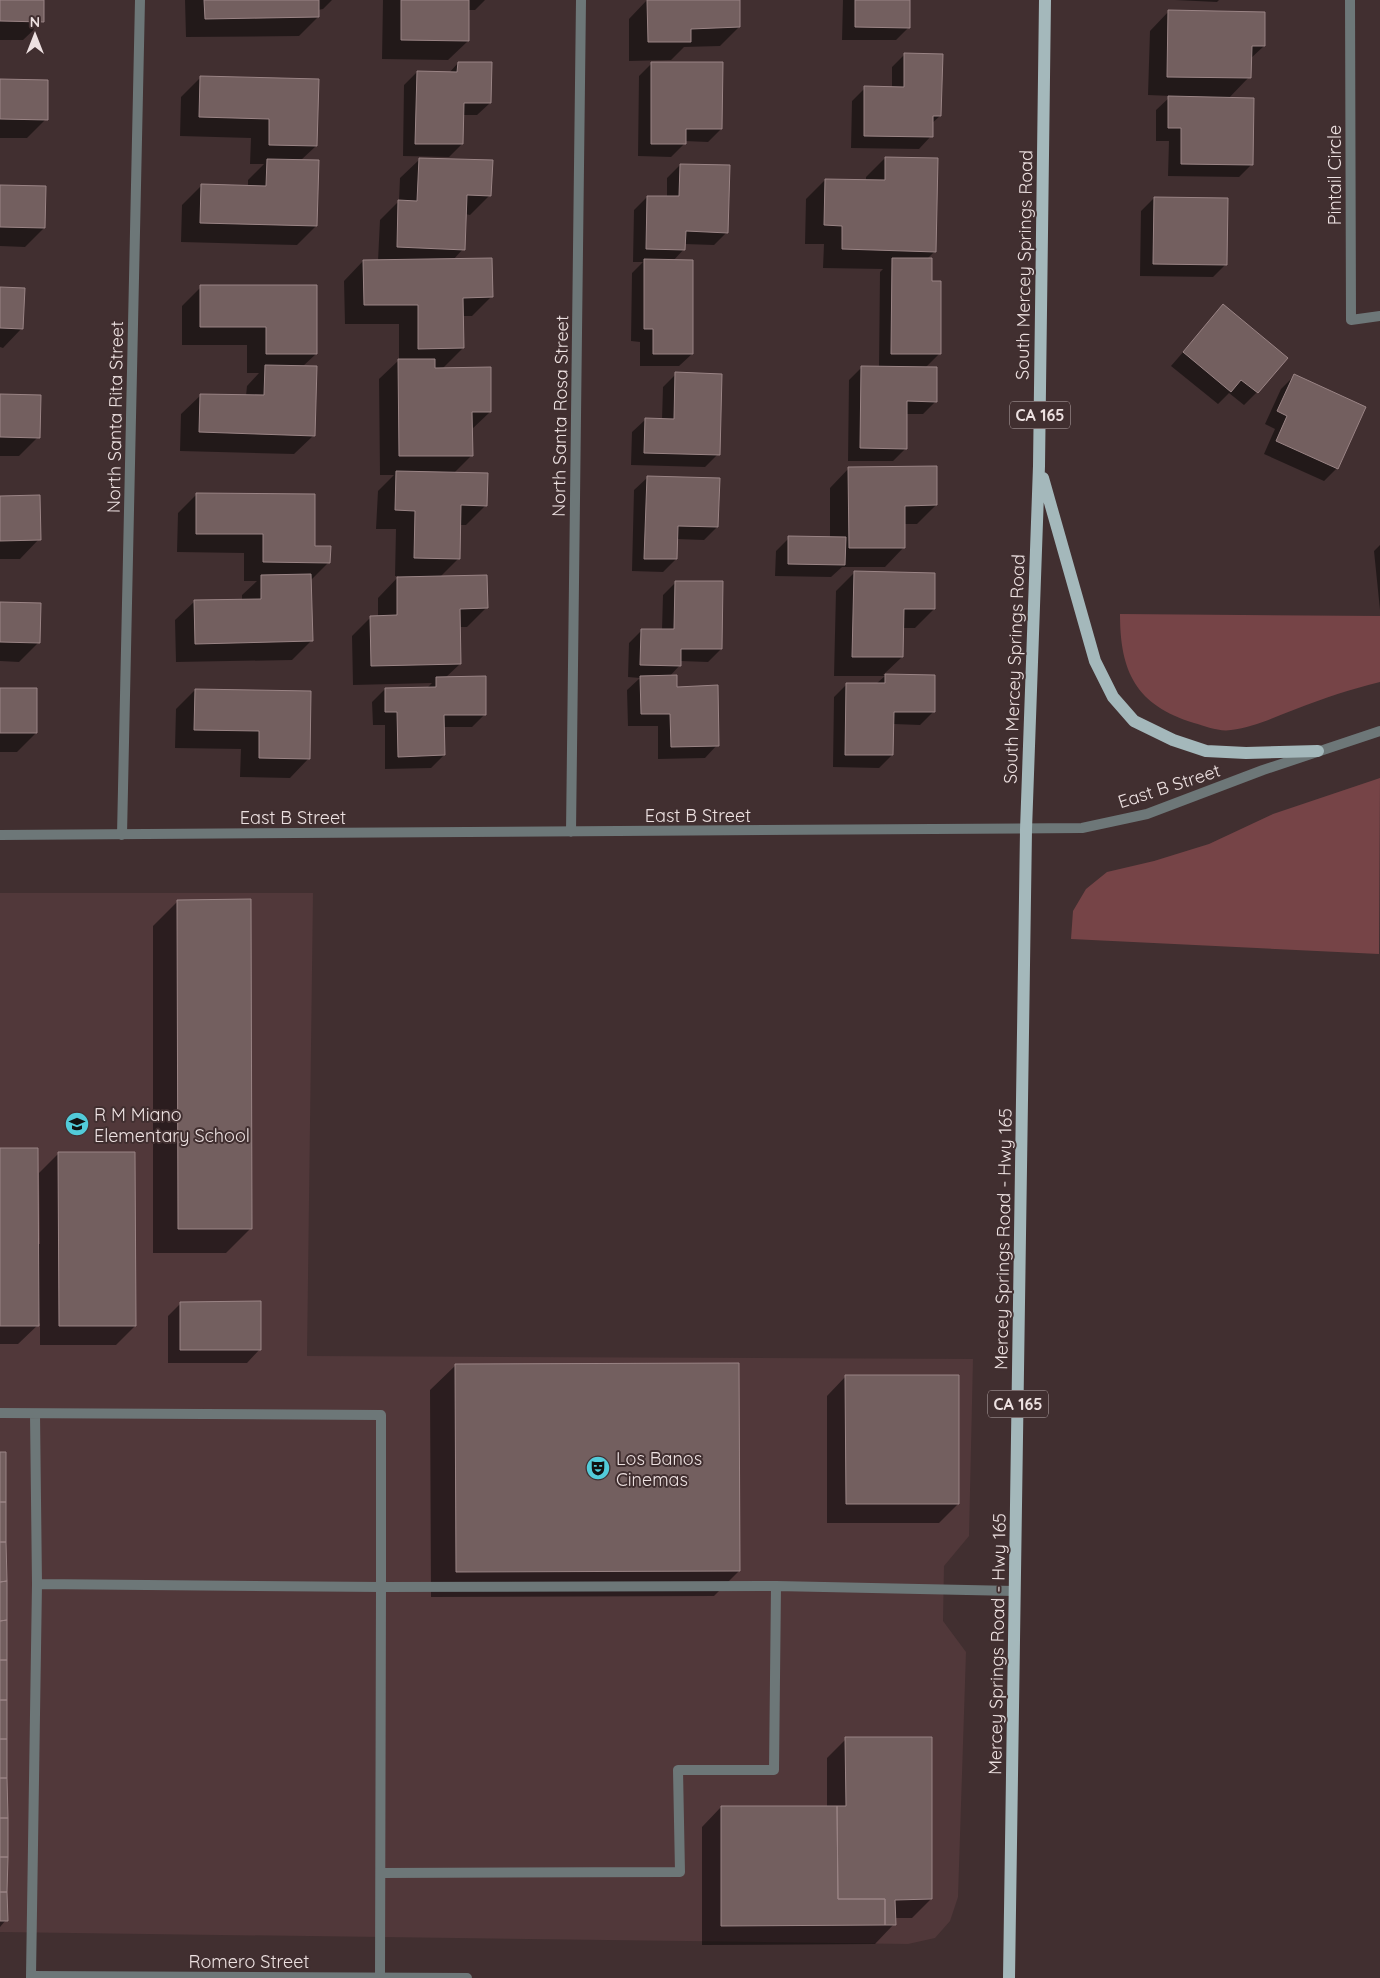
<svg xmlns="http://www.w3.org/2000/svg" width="1380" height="1978" font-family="Quicksand,sans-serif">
<rect width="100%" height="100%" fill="#412f30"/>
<!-- built -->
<path fill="#51383a" d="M0,893H313L307,1356L973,1359L969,1536L944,1566L943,1621L966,1652L958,1897L950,1921L935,1938L908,1944L0,1932Z"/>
<!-- green -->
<path fill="#764447" d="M1120,614L1380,616V682C1351,689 1324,698 1296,709C1275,717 1254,727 1231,730C1219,732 1205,726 1194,723C1136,705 1120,672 1120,614Z
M1380,778L1379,954L1071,939L1073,911L1086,889L1107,872L1154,861L1209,844L1273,814Z"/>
<!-- shadow -->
<path fill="#0007" d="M0,0H43V21L23,40H0Z
M185,0H332L323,9L318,10V17L299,36L186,37Z
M383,0H485L475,10H468V41L448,60L382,59Z
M647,0H739V27L720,46L684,47L671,60L629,61V19Z
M843,0H909V27L896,40H842Z
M1175,0H1219L1217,2Z
M1169,11L1264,46L1250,59L1249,77L1228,99L1252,164L1239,177L1168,176L1169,141H1156V110L1171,96L1148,95L1150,31Z
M905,54L940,116L931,124V136L919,149L851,148L852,101L865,88H892V67Z
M458,63L490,103L477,115H463L462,144L449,157L403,156L404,85L417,72L449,73Z
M652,63L721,129L708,142L684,141V144L671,157L638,156L639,76Z
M201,77L316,146L300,161L316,226L297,245L181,242L182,205L201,186L248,187V180L264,164H250L251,138L180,136L181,97Z
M0,81L46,119L27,138H0Z
M885,158L935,251L926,260L931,283L939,354L925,368L936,401L923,414H906V448L893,461H848L849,380L862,367H879L880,272L883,269L823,268L824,244H805L806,199L825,180L866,181V177Z
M420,159L490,195L470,215L465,214L463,249L453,260L491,297L472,316H462L463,348L442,369L490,412L471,430L472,455L453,474L485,506L466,525H460L459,558L439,578L486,608L467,627H460V664L445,678L485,714L472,727H443L444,755L431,768L385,769V725H373L372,702L385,689H426L432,683L353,685L352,636L371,617H378V598L399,576H395L396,529H376L378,491L394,475H380L379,379L399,360V324H345L344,281L363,261H378L380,220L399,201L400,178Z
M680,165L727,232L714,245L684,244V249L673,261L692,354L679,366H640V342L631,341L632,273L643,262H633L634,210L647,197L667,198V178Z
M0,187L44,228L25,247L0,246Z
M1154,198L1226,264L1213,277L1140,276L1141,211Z
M201,287L316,354L302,367L314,435L294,454L180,451L181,414L201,395L246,396L247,386L259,373H247V345H182V306Z
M0,289L22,328L3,348L0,347Z
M1223,306L1257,392L1244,405L1229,393L1218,404L1171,366Z
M676,374L718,454L705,467L631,465L632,432L645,420H662L663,387Z
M1294,376L1337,468L1324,481L1264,454L1275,429L1265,424L1281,389Z
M0,395L38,437L19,456H0Z
M849,468L936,505L917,524H904V547L885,567H842L831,577L775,576L776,551L789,538H830V488Z
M647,478L717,527L704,540L676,539V559L663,572L632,571L634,490Z
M197,494L314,547L329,562L310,581L311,641L292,660L176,662L175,620L195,601L242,600V595L257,581H244V553L177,552L178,513Z
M0,497L39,539L20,559H0Z
M1380,545V610L1374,551Z
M855,572L934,609L915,628H902V657L883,675L934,676L933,712L920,725L893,724L892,755L879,768L833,767L834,697L847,684H876L885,676H834L836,591Z
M676,582L721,649L708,662L680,661V665L669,677L717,745L705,758L658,759V726H628L627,690L640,678L628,677L629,643L642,630H662L663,595Z
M0,603L38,643L19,662L0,661Z
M0,689L36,733L17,752H0Z
M195,690L309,758L290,778L240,777L241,749L175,748L176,709Z
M178,901L251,1228L226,1253H153V926Z
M0,1149L37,1244H40L39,1173L59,1153L135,1326L116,1345H40V1323L18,1344H0Z
M181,1303L259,1350L247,1363H168V1316Z
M456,1365L739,1571L714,1596L431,1597L430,1390Z
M846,1376L958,1504L939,1523H827V1396Z
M0,1454L6,1920L0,1927Z
M846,1739L931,1899L912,1918H894V1924L875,1944L702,1945V1827L721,1807H827V1758Z"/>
<!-- building -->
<path fill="#735f5f" stroke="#9a8485" d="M0,0H44V22L0,21Z
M204,0H319V17L205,19Z
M401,0H469V41L401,40Z
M647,0H740V27L691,29V42H648Z
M855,0H910V28L855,27Z
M1168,10L1265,12V46H1252L1251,78L1167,77Z
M904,53L943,54L941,116H933V137L864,136V86L904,87Z
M458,62H492L491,103H464L463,144H415L417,71L457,72Z
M651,62H723L722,129H686V144H651Z
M200,76L319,79L317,146L269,145V119L199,117Z
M0,79L48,80V120L0,119Z
M1168,96L1254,98L1253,165L1181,164V128H1168Z
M885,157L938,158L936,252L842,249V226L824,225L825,179L885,180Z
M419,158L493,160L491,196L467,195L465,250L397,247L398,200L417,201Z
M267,159L319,160L317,226L200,223L201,184L266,186Z
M680,164L730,165L728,233L686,231L685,250L646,249L647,196H679Z
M0,185L46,186L45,228L0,227Z
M1154,197L1228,198L1227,265L1153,264Z
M492,258L493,297L463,298L464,348L418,349V305H364L363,260Z
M892,258H932V281H941V354H891Z
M644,259L693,260V354H653V329H644Z
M200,285H317V354H266V327H200Z
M0,287L25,288L23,329L0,328Z
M1223,304L1288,358L1258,393L1241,380L1231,392L1183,352Z
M398,359H435V368L491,367V412H472L473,456H399Z
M265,365L317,366L315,436L199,432L200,394L264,395Z
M861,366L937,367V402L907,401V449L860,448Z
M675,372L722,374L720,455L644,453L645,418L674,419Z
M1294,374L1366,407L1338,469L1276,441L1287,416L1277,411Z
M0,394L41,395L40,438L0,437Z
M937,466V505L905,506V548H849L848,467Z
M396,471L488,473L487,506L461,505L460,559L414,558L415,511L395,510Z
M647,476L720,478L718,527L678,526L677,559H644Z
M196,493L315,494V546H331L330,563L263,562V534H196Z
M40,495L41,540L0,541V496Z
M788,536L846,537L845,565L788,564Z
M854,571L935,573V609H904L903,657H852Z
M311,574L313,641L195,644L194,600L261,599V575Z
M487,575L488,608L460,609L461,664L371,666L370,616L397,615V577Z
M675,581H723L722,649H681V666L640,665L641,629H674Z
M0,602L41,603L40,643L0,642Z
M885,674L935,675V712H894L893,755H845L846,683H885Z
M677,675V687L718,685L719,746L671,747L670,714H641L640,676Z
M486,676V715H444L445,755L398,757L397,712H385V688L436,687V677Z
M0,688H37V733H0Z
M195,689L311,691L310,759L259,758V731L194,730Z
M251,899L252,1229H178L177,900Z
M0,1148H38L39,1326H0Z
M58,1152H135L136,1326H59Z
M261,1301V1350H180V1302Z
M739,1363L740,1571L456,1572L455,1364Z
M845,1375H959V1504H846Z
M0,1452H6V1502H0Z
M0,1502H6V1542H0Z
M0,1542H6L7,1581L0,1582Z
M7,1581V1620L0,1621V1582Z
M7,1620V1660H0V1621Z
M0,1660H7V1700H0Z
M0,1700H7V1739H0Z
M845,1737H932V1899L895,1900L896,1925H885V1899H838L837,1806H846Z
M0,1739H7V1778H0Z
M0,1778H7L8,1818H0Z
M721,1806H837L838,1899H885V1925L721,1926Z
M0,1818H8V1857H0Z
M0,1857H8L7,1892H0Z
M0,1892H7L8,1921H0Z"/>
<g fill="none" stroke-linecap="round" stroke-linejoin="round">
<!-- service -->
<path stroke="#6d7778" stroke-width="10" d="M0,1413L381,1415V1587L37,1584
M381,1873L680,1872L678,1770H774L776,1586
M31,1976L37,1584L35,1414
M380,1978L381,1587L776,1586L1015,1591"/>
<!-- minor -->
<path stroke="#6d7778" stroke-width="10" d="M1350,0L1351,320L1380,316
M571,832L581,0
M0,835L1082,828L1147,814L1263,770L1380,731
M122,835L140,0
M31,1978V1976L467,1978"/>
<!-- primary -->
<path stroke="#a4b8bb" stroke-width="12" d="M1043,478L1095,661L1113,697L1134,721L1173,740L1206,751L1246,753L1318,751
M1009,1978L1026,830L1039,466L1045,0"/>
</g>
<!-- icons -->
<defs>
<g id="school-disc" transform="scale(1.25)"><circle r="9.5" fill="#52cbd9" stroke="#412f30"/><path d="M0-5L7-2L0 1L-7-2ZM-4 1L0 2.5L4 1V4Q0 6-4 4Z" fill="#111"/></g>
<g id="theatre-disc" transform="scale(1.25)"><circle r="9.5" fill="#52cbd9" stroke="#412f30"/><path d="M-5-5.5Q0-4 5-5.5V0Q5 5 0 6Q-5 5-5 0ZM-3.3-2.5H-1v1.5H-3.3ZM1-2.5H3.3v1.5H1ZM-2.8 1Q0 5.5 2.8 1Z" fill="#111"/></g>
</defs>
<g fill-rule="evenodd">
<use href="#school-disc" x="77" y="1124"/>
<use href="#theatre-disc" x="598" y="1468"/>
</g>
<g text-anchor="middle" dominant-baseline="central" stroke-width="4" stroke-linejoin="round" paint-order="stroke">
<!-- shield labels -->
<g fill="#412f30" stroke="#b9acac" stroke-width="1">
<rect x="1010" y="401.5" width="60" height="27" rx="4"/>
<rect x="988" y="1390.5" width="60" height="27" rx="4"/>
</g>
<g font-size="16" font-weight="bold" fill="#ede1e1">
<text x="1040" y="415">CA 165</text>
<text x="1018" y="1404">CA 165</text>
</g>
<!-- street labels -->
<g font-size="18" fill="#ede1e1" stroke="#412f30">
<text transform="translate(1334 175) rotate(-90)">Pintail Circle</text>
<text transform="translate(1024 265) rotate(-89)">South Mercey Springs Road</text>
<text transform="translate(560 416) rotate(-89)">North Santa Rosa Street</text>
<text transform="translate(115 417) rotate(-89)">North Santa Rita Street</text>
<text transform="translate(1014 669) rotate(-88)">South Mercey Springs Road</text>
<text transform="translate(1169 786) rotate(-18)">East B Street</text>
<text x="698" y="815">East B Street</text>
<text x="293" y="817">East B Street</text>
<text transform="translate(1003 1239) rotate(-89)">Mercey Springs Road - Hwy 165</text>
<text transform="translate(997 1644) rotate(-89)">Mercey Springs Road - Hwy 165</text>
<text x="249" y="1961">Romero Street</text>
</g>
<!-- poi labels -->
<g font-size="18" fill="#ede1e1" stroke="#412f30" text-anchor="start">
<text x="94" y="1114">R M Miano<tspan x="94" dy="21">Elementary School</tspan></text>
<text x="616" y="1458">Los Banos<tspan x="616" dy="21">Cinemas</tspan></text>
</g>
</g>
<!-- north arrow -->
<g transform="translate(35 35)" stroke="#412f30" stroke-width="4" paint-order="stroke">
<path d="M0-4L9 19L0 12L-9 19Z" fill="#ede1e1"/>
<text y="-8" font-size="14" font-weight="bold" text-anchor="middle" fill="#ede1e1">N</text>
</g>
</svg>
